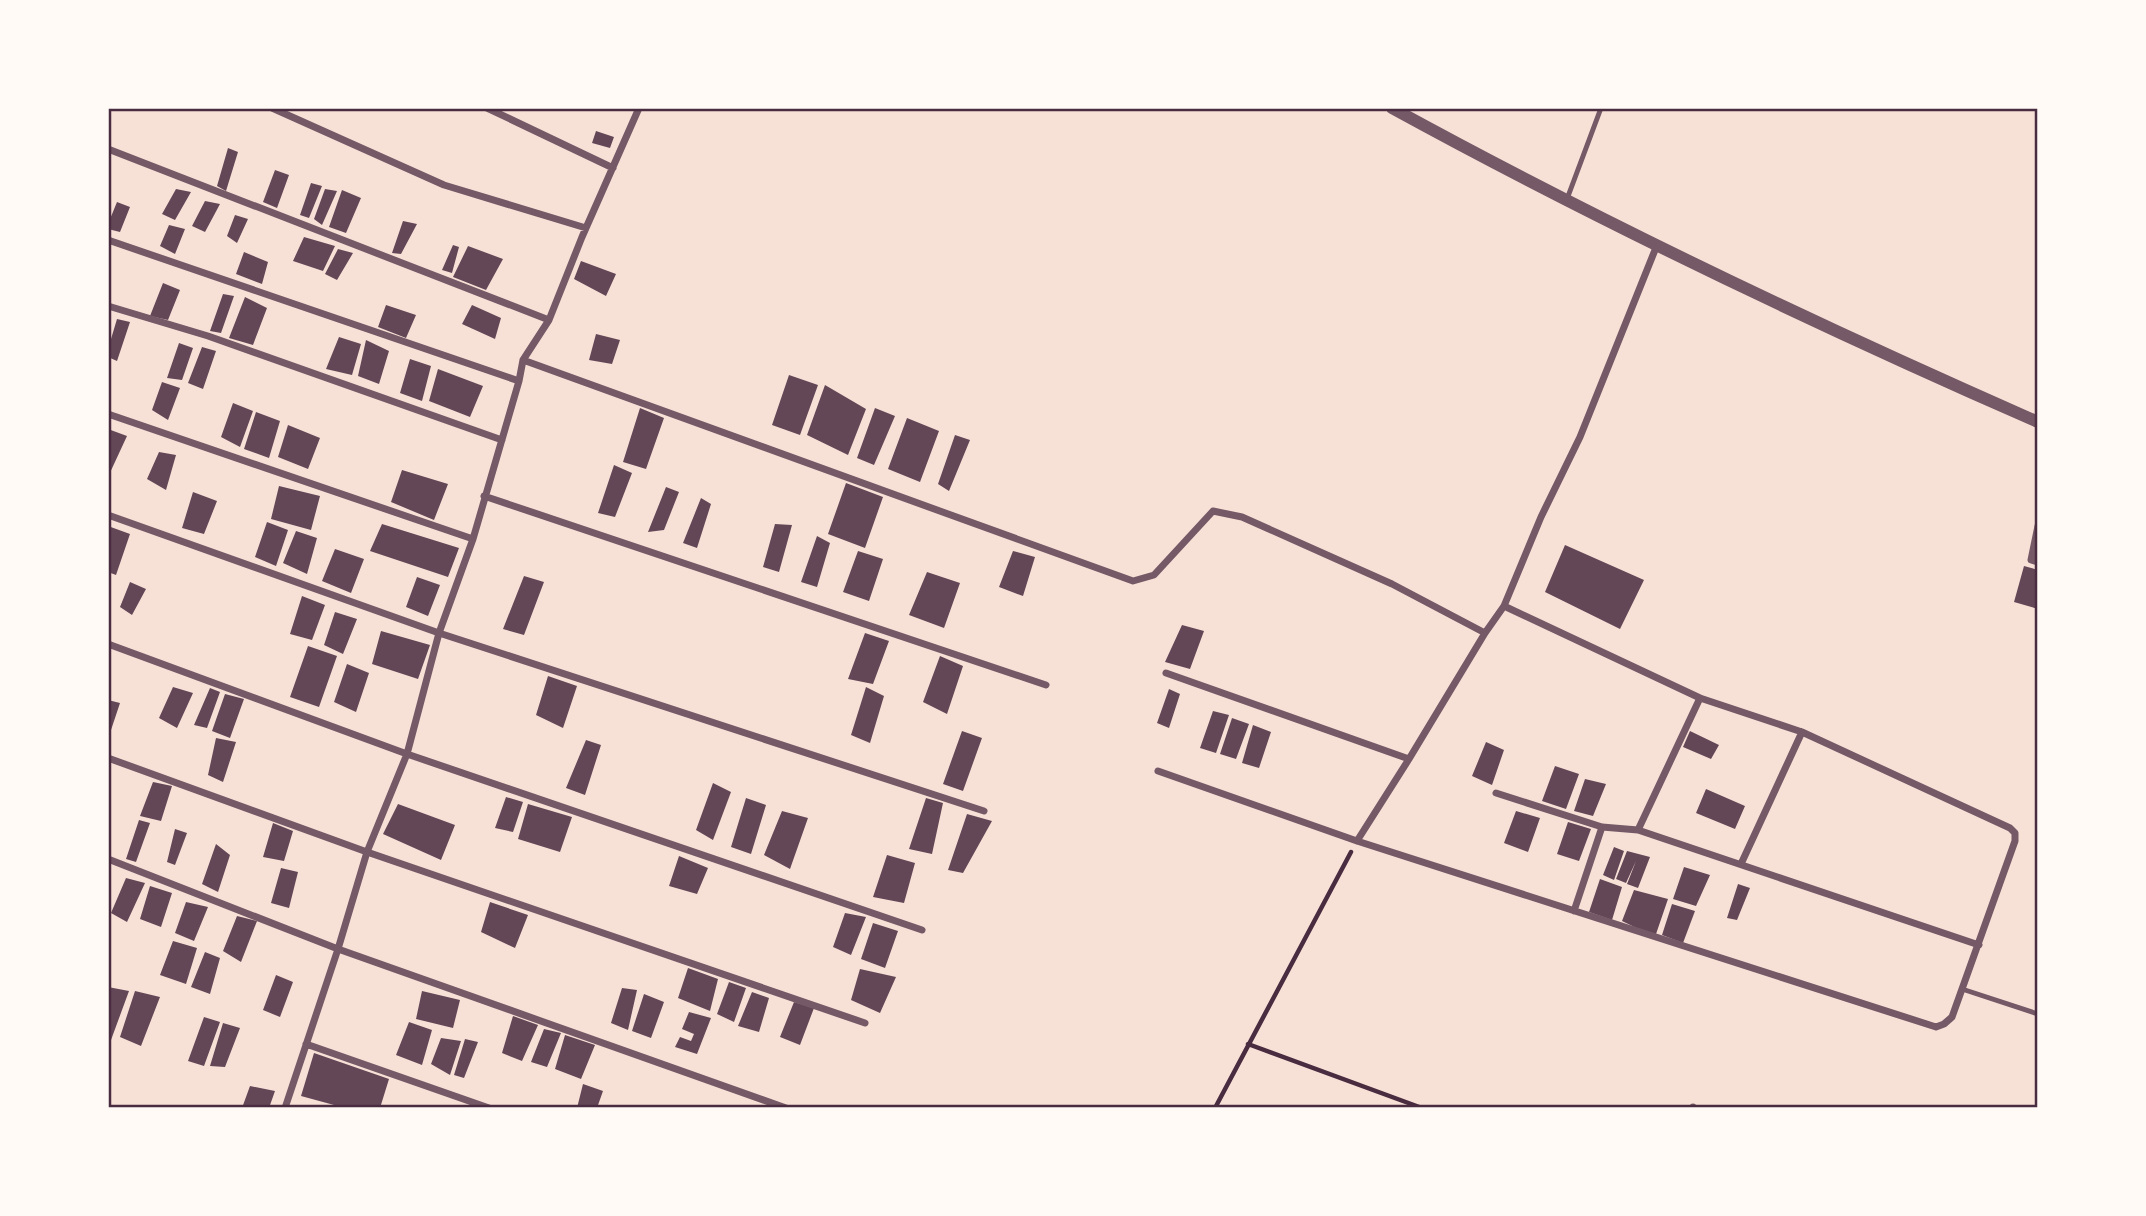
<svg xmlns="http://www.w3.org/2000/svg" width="2146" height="1216" font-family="'DejaVu Sans',sans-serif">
<rect width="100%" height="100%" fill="#f7e1d7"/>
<!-- building -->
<path fill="#644757" d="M596,131L614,137L610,148L592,143Z
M228,148L238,152L226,191L217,186Z
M275,170L289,175L277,208L263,202Z
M311,183L322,186L309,218L300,215Z
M176,189L191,192L175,220L162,214Z
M325,189L337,191L322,225L314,219Z
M342,190L361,198L346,233L329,227Z
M205,201L220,204L205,232L192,226Z
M117,202L130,207L120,232L108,229V224Z
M235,215L248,219L237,243L227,236Z
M403,221L417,224L401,254L392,253Z
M169,225L185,229L175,254L160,246Z
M304,237L335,246L323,271L293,261Z
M453,245L459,247L452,273L442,270Z
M468,246L503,259L486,290L453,277Z
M338,249L353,253L337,280L325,274Z
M244,252L268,262L262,284L236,274Z
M581,261L616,274L606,296L574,279Z
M163,283L180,290L168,320L150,316Z
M223,294L234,296L221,333L210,331Z
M245,297L267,308L253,345L229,338Z
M386,305L416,315L406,338L378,327Z
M472,305L501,318L495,339L462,324Z
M117,319L130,322L117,361L108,357V349Z
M596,334L620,340L612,364L589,360Z
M339,337L361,344L352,375L326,369Z
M366,340L389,351L379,384L358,376Z
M179,343L193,348L182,380L167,378Z
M202,347L216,351L203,389L188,383Z
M410,359L431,366L422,401L400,393Z
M438,369L483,386L470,417L429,401Z
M789,375L818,385L800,435L772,425Z
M162,382L180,388L168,420L152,410Z
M825,385L866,409L848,455L807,435Z
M233,403L253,411L240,447L221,437Z
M640,408L664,418L646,469L623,462Z
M875,408L895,416L874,465L857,458Z
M256,412L280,421L269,458L244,449Z
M907,418L939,431L920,482L888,469Z
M288,425L320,438L308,469L278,457Z
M108,429L127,436L108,477Z
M955,435L970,440L949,491L938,484Z
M159,452L176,455L166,490L147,479Z
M614,465L632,473L615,517L598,513Z
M402,470L448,484L434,520L391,502Z
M846,483L883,497L865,548L828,534Z
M279,486L320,496L311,530L271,519Z
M666,487L679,492L664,530L648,532Z
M193,492L217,501L204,534L182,528Z
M701,498L711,504L697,548L683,543Z
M267,522L288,530L276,566L255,557Z
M382,524L459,548L448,577L370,551Z
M775,524L792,525L779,572L763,567Z
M108,526L130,534L116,575L108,572Z
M296,531L317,538L307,574L283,563Z
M817,536L830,543L817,587L801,582Z
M1565,545L1644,580L1620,629L1545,592Z
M335,549L364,559L351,593L322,581Z
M858,551L883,559L869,601L843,592Z
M1013,551L1035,557L1023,596L999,587Z
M2024,566L2038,570V609L2014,602Z
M927,572L960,583L944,628L909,615Z
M524,576L544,582L524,635L503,629Z
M417,577L440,585L428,616L406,607Z
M130,582L146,589L132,615L120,607Z
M302,596L325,605L312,640L290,634Z
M335,612L357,619L343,654L324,645Z
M1182,625L1204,631L1190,669L1165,662Z
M381,631L430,645L418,679L372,664Z
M865,633L889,641L873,684L848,679Z
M308,646L337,656L319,707L290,697Z
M940,656L963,666L947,714L923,702Z
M347,664L369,673L356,712L334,702Z
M548,676L577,686L563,728L536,715Z
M173,687L193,693L177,728L159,718Z
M866,687L884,696L870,743L851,735Z
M210,688L220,692L207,728L194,725Z
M1169,689L1180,694L1169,728L1157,723Z
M225,694L244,699L230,738L212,731Z
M108,700L120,703L109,736H108Z
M1213,711L1229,715L1216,753L1200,748Z
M1232,718L1249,724L1236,759L1220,754Z
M1253,725L1271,732L1259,768L1242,763Z
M962,731L982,738L963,791L943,784Z
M1690,731L1719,745L1711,759L1683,747Z
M216,738L236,742L223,782L208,775Z
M586,740L601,745L585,795L566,788Z
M1486,742L1504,750L1492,785L1472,776Z
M1555,766L1579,774L1566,809L1542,801Z
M1585,779L1606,784L1593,816L1574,811Z
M153,782L172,786L161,821L140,816Z
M713,783L731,792L713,840L696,830Z
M1706,789L1745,806L1735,829L1696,813Z
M506,797L523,802L513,832L495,828Z
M746,798L766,805L751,854L731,847Z
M926,798L943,803L932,854L909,849Z
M398,804L455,825L441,860L383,834Z
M528,804L572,817L560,852L518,839Z
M782,811L808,818L790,869L764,855Z
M1516,811L1540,818L1528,852L1504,843Z
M967,814L992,821L963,873L948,870Z
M139,820L150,823L136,862L126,859Z
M1568,822L1591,829L1579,861L1557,854Z
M273,823L293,831L284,861L263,857Z
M175,829L187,833L175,865L167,862Z
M216,844L230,855L218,892L202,884Z
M1614,847L1624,851L1614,880L1603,875Z
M1627,851L1650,857L1638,888L1627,884L1636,861L1626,883L1616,879Z
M887,855L915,863L904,903L873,897Z
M679,856L708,868L697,894L669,886Z
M1684,867L1710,875L1696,906L1673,899Z
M281,868L298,872L289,908L271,903Z
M126,878L145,883L127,922L111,913Z
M1600,879L1622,887L1612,920L1589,912Z
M1738,884L1750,888L1737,920L1727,918Z
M150,886L172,893L161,927L140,919Z
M1634,890L1668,899L1655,937L1622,921Z
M186,902L208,907L194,941L175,933Z
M490,902L528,915L515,948L481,932Z
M1672,904L1695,911L1683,943L1662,935Z
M845,913L866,917L851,955L833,947Z
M237,916L257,921L241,962L223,951Z
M873,923L898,931L885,968L861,959Z
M173,941L197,948L186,984L160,975Z
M205,952L220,958L210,994L191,987Z
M688,968L718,979L710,1011L678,998Z
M860,969L896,977L880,1013L851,1000Z
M276,975L293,982L280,1017L263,1010Z
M729,982L746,988L734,1022L717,1014Z
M108,987L129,991L111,1040L108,1039Z
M622,988L637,990L628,1030L611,1023Z
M135,991L160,997L141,1046L120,1037Z
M422,991L460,1000L453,1028L416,1019Z
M752,992L769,998L759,1032L738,1026Z
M644,994L664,1002L651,1038L632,1031Z
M794,1002L814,1008L800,1045L780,1037Z
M689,1012L711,1018L697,1054L675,1047L680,1037L691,1041L694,1034L682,1029Z
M513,1016L538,1025L522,1061L502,1053Z
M204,1017L220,1022L204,1066L188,1061Z
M409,1022L432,1030L422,1065L396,1055Z
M223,1023L240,1028L225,1067L210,1066Z
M544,1029L561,1033L547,1067L531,1062Z
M565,1035L595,1045L581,1079L555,1069Z
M441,1038L461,1041L450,1075L431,1064Z
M465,1039L478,1042L464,1078L454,1075Z
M314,1053L389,1079L380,1108H345L301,1096Z
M583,1084L603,1091L597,1108H577Z
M250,1086L275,1091L269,1108H242Z"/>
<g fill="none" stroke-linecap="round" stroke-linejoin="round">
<!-- path -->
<path stroke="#4a2c40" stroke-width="4.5" d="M1248,1044L1422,1108
M1215,1108L1351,852"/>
<!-- service -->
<path stroke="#755966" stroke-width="5" d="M1567,199L1601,108
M1962,989L2038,1014"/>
<!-- minor -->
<path stroke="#755966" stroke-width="7" d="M272,108L444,185L586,228
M487,108L613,168
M108,149L549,320
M108,240L519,381
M108,306L208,336L502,440
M523,360L1133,581L1154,575L1213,511L1242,517L1392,584L1485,633
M108,414L473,539
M484,496L1046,685
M108,515L439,633L984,811
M2038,526L2031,560L2038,562
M108,644L407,754L922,930
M1166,673L1409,759
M108,758L367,852L865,1023
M1158,771L1357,841L1936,1027L1944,1024L1952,1017L2015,841V833L2010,828L1802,732L1700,698L1504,606
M1496,793L1602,827L1638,830L1979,945
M1638,830L1700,698
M1357,841L1409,759L1485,633L1504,606L1541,517L1580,437L1657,245
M108,859L338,949L786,1108
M1741,864L1802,732
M1574,911L1602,827
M306,1044L489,1108
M285,1108L338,949L367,852L407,754L439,633L473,539L519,381L523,360L549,320L582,237L639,108
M1693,1108V1107"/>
<!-- tertiary -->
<path stroke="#755966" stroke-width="12" d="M1392,108C1602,223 1819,326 2038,422"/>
</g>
<!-- border -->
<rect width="2146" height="1216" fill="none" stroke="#fffaf5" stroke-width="220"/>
<rect x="110" y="110" width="1926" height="996" fill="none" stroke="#4a2c40" stroke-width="2.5"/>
</svg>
